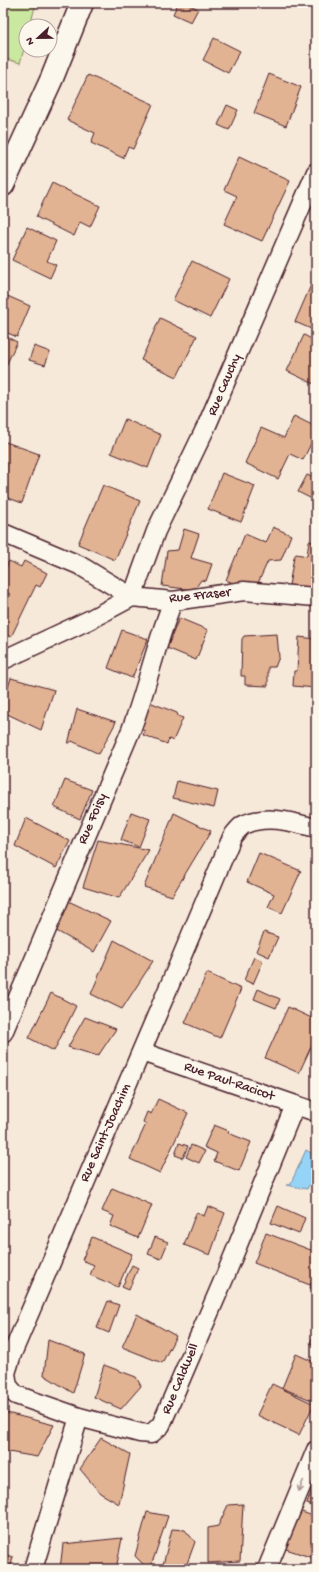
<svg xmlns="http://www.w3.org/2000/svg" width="319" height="1572" font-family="'Gochi Hand',sans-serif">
<rect width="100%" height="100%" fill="#f6e9da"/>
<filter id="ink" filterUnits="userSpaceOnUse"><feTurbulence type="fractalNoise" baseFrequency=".025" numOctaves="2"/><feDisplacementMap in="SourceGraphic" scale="8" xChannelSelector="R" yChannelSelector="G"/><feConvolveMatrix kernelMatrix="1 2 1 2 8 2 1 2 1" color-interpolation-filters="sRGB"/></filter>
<g filter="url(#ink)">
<!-- green -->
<path fill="#cae89f" stroke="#8a8465" d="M3,3H36L30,26H26V42L20,63L3,58Z"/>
<!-- water -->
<path fill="#95d4f6" stroke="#778ca5" d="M306,1150L316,1156V1171L307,1189L286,1185H290Z"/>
<!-- building -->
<path fill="#e2b393" stroke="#4a1f2b" d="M178,3H186L198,9L191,22L173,14Z
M214,38L240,51L228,73L203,60Z
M269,74L301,87L286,126L254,113Z
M88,75L153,104L133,149L128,147L123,158L91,143L95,133L67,120Z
M227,105L238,110L229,130L218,125Z
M239,157L290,181L262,241L224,224L237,196L224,190Z
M52,183L100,206L90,227L80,222L74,236L36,217Z
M27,227L56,241L47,261L56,265L50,278L12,260Z
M192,261L229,279L210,318L173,300Z
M311,285L316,287V331L295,322Z
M3,294L30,306L17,337L3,331Z
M160,318L197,336L177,377L141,360Z
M3,335L17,342L4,370H3Z
M304,335L315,341L316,339V385L287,371Z
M34,346L50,352L45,365L29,360Z
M294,416L316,427V433L303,460L290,454L278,479L245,463L261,428L284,438Z
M125,419L161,435L148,468L111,453Z
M3,441L39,454L22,503L3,496Z
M222,473L255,486L241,522L208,509Z
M307,475L316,479V501L298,492Z
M103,485L140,501L115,560L78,544Z
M273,527L291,535L281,560L268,561L254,592L226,580L245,534L266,543Z
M184,529L199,534L191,558L212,564L206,581L201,580L194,590L162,586L167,551L178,550Z
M309,541L316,543V596L288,591L294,557L296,554L307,556Z
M9,561L21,567L24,561L47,573L40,587L36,585L11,637L3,633V609L10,594L3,591V574Z
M179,618L208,630L196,660L167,648Z
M122,630L148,639L132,678L108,668Z
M277,634L279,657L275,667H268V686L245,685V676H241L242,639L244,636Z
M299,637L316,639V688L293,686L294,671H297Z
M11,678L54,690L41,730L3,712V702Z
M147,701L177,713L178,716L183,718L173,741L169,739L167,744L143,735L145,731L136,728Z
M77,709L116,722L99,754L72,741L68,744Z
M65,780L92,790L80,819L54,807Z
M177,781L218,791L214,808L173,798Z
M131,812L150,819L139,847L121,840Z
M174,813L211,831L172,896L144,887Z
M26,818L70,841L56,868L15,846Z
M98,840L149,850L119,898L83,887Z
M259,853L301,871L282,913L268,907L274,894L247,882Z
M66,900L111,921L94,952L53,929Z
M264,932L278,937L269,957L256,951Z
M114,940L153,961L122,1009L91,994Z
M254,957L263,961L253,984L244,980Z
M207,973L241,989L220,1038L185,1023Z
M258,989L280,999L276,1008L254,999Z
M51,993L76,1006L54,1051L29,1038Z
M288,1007L316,1020V1036L299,1073L265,1058Z
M85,1017L116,1029L98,1056L68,1047Z
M158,1099L188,1113L160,1173L130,1159L146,1124L143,1122L147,1112L151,1114Z
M214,1125L229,1131L228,1133L251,1142L239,1171L214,1161L217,1153L204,1147Z
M179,1143L188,1146L183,1158L175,1155Z
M191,1145L205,1151L199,1163L186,1157Z
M112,1188L152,1205L138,1238L110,1226L114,1216L102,1211Z
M208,1206L225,1213L210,1255L184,1245L196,1213L204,1216Z
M278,1206L305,1218L299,1234L271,1223Z
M266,1233L316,1252V1270L310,1285L254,1263Z
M92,1237L132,1254L118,1287L90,1275L94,1265L82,1260Z
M155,1237L168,1242L161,1259L148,1254Z
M132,1265L138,1268L129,1290L122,1287Z
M316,1273V1290L310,1288Z
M108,1301L119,1305L109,1333L97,1328Z
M137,1314L176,1336L162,1363L122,1347Z
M316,1330V1345L310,1343Z
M48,1340L85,1354L73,1393L44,1375Z
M296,1354L316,1363V1402L282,1388Z
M104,1365L136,1377L141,1386L121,1409L94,1397Z
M272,1384L314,1404L299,1435L257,1415Z
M3,1412L54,1425L37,1457L3,1451Z
M101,1438L130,1454L119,1504L100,1493L80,1469Z
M316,1478V1507L307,1504Z
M243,1504L240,1561L208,1563V1528L218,1526L228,1505Z
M296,1510L316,1517V1559L283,1548Z
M147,1512L168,1516L150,1569H148L135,1556Z
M172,1529L185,1530L195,1542L185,1569H162Z
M122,1538L116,1569H60L63,1544Z
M3,1554L13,1557L10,1569H3Z"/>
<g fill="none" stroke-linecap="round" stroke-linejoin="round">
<!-- street casing -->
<g stroke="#4a1f2b" stroke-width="21">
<path id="street" d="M3,533L79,565L132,597
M132,597L156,531L207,425L316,172
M3,660L89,620L132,597L173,601L244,591L316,597
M3,1033L131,730C147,688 156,643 173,601
M142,1052L316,1112
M295,1105L226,1274L161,1425L151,1434L140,1433L79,1417L16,1395L8,1386L6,1373L12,1354C85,1182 160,1010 232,837C235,833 239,828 243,825C266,814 292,822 316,828
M33,1569L79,1417
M267,1569L316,1450"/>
</g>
<!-- secondary casing -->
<g stroke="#4a1f2b" stroke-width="25">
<path id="secondary" d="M3,185L52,78L82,3"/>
</g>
<!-- street -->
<use href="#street" stroke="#fbf7ec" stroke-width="18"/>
<!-- secondary -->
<use href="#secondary" stroke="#fbf7ec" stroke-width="22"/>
</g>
<!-- one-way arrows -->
<defs><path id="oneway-shaft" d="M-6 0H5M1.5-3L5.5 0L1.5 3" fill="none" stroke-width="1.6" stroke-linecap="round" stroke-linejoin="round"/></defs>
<use stroke="#ab9695" href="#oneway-shaft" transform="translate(301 1486) rotate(113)"/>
</g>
<g text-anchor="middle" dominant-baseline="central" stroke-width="3" stroke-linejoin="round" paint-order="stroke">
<!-- street labels -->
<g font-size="14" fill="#4a1f2b" stroke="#fbf7ec">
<text transform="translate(225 385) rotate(-67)">Rue Cauchy</text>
<text transform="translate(200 596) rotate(-6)">Rue Fraser</text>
<text transform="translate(93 819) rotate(-67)">Rue Foisy</text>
<text transform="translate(229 1082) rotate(19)">Rue Paul-Racicot</text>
<text transform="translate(106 1133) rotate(-66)">Rue Saint-Joachim</text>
<text transform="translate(181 1379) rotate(-67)">Rue Caldwell</text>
</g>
</g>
<!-- margin -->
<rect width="319" height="1572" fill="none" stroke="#fbf7ec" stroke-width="16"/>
<rect x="8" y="8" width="303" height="1556" fill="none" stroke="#4a1f2b" stroke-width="1.5" filter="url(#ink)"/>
<!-- north arrow -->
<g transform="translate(38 38) rotate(248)"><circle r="19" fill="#fbf7ec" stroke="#b4a19f"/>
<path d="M0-3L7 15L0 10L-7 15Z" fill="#4a1f2b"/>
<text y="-6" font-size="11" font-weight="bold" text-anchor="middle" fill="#4a1f2b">N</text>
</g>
</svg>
